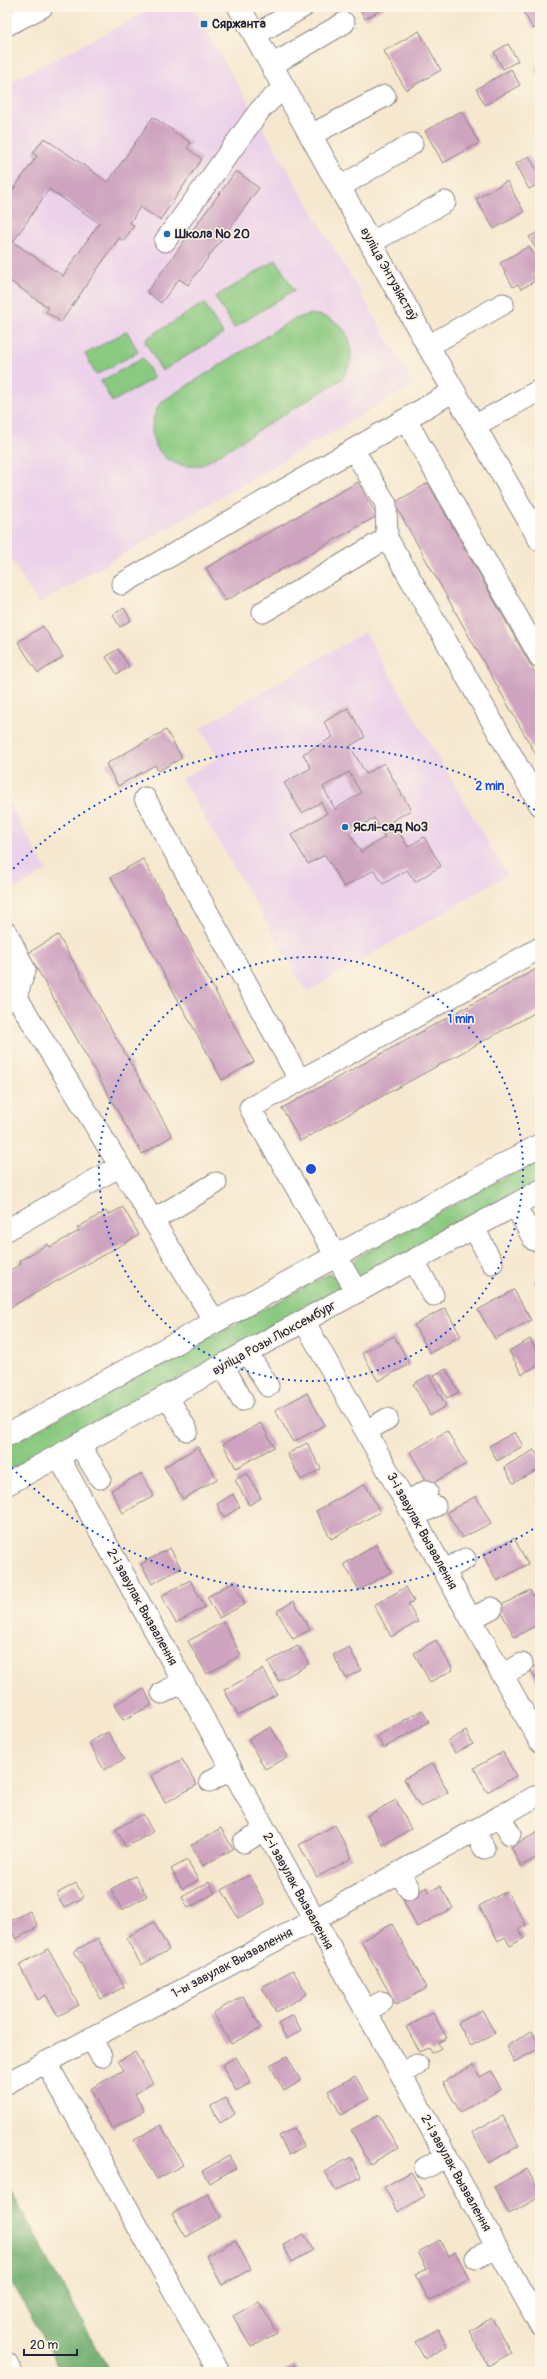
<svg xmlns="http://www.w3.org/2000/svg" width="547" height="2379" font-family="Pangolin,sans-serif">
<rect width="100%" height="100%" fill="#fcf5e5"/>
<filter id="ink" filterUnits="userSpaceOnUse"><feTurbulence type="fractalNoise" baseFrequency=".025" numOctaves="2"/><feDisplacementMap in="SourceGraphic" scale="8" xChannelSelector="R" yChannelSelector="G"/><feConvolveMatrix kernelMatrix="1 2 1 2 8 2 1 2 1" color-interpolation-filters="sRGB"/></filter>
<filter id="wash" filterUnits="userSpaceOnUse"><feTurbulence type="fractalNoise" baseFrequency=".012" numOctaves="4" result="noise"/><feDisplacementMap in="SourceGraphic" scale="16" xChannelSelector="R" yChannelSelector="G"/><feGaussianBlur stdDeviation="0.9" result="paint"/><feColorMatrix in="noise" values="0 0 0 0 0 0 0 0 0 0 0 0 0 0 0 0 0 1.4 0 .05"/><feComposite in="paint" operator="in"/></filter>
<g filter="url(#wash)">
<rect width="100%" height="100%" fill="#f6e8cf"/>
<!-- built -->
<path fill="#ecd1ea" d="M156,7H192L414,384L38,604L7,553V84Z
M365,632L507,875L307,992L182,779L218,758L200,728Z
M7,799L47,871L7,893Z"/>
<!-- green -->
<path fill="#8ac980" stroke="#56765e" d="M276,260L294,290L234,328L215,297Z
M204,303L223,334L162,371L144,340Z
M311,314C347,317 363,349 342,379L202,465C162,473 138,436 161,402L292,320Z
M127,331L138,352L96,375L85,354Z
M143,358L154,378L112,402L101,381Z
M540,1158V1183L363,1278L358,1277L352,1265L357,1257Z
M329,1274L338,1277L340,1286L335,1294L7,1471V1446Z"/>
<!-- forest -->
<path fill="#6fad6e" stroke="#486854" d="M7,2184L110,2372H62L7,2274Z"/>
<g id="blocks">
<!-- building -->
<path fill="#cea3c0" fill-rule="evenodd" d="M359,7H386L365,19Z
M521,7H540V25L533,29Z
M419,31L441,70L406,90L384,51Z
M508,44L518,61L503,69L494,52Z
M540,65V77L535,68Z
M511,69L520,85L485,105L476,89Z
M461,111L479,143L443,163L425,131Z
M153,117L191,143L187,148L202,159L160,220L140,207L130,223L134,226L123,241L119,238L61,322L46,312L49,308L7,279V198L37,156L33,153L44,138L108,182ZM49,189L99,223L63,276L13,242Z
M529,156L540,176V183L529,189L515,164Z
M236,171L259,188L188,285L179,279L161,303L147,292Z
M507,181L524,212L494,229L476,199Z
M540,231V256L529,237Z
M529,246L540,265V272L532,276L535,281L521,289L518,284L513,287L500,263Z
M358,482L377,516L225,601L206,568Z
M428,483L540,682V762L394,503Z
M124,608L131,620L120,627L113,615Z
M43,626L63,657L38,673L18,642Z
M118,649L129,667L117,674L106,657Z
M348,708L365,737L350,746L366,774L384,763L411,810L392,821L408,847L424,837L441,866L415,882L407,870L383,884L374,870L344,887L325,855L308,864L291,835L327,813L321,802L302,813L284,783L311,768L303,754L333,737L324,722ZM349,772L361,793L335,809L323,787ZM374,818L385,837L361,852L349,833Z
M166,730L182,758L158,771L155,765L118,786L106,764Z
M143,859L254,1062L222,1080L111,877Z
M58,935L172,1136L142,1154L28,953Z
M7,961L13,971L7,975Z
M540,967V1010L300,1141L282,1108Z
M123,1207L139,1235L7,1309V1272L21,1264L19,1261L48,1244L50,1247L79,1231L77,1228L106,1211L108,1215Z
M540,1280V1294L534,1283Z
M514,1290L531,1320L495,1339L478,1310Z
M445,1308L461,1336L430,1353L414,1325Z
M394,1336L410,1364L378,1381L362,1353Z
M530,1339L540,1357V1364L522,1374L509,1351Z
M446,1369L459,1392L447,1398L434,1375Z
M429,1375L446,1406L430,1415L413,1384Z
M307,1393L325,1425L293,1442L275,1410Z
M261,1423L274,1447L236,1468L223,1444Z
M447,1431L466,1464L429,1485L410,1452Z
M515,1432L523,1446L497,1461L489,1446Z
M307,1443L321,1469L301,1480L287,1454Z
M198,1447L217,1479L183,1499L164,1467Z
M534,1450L540,1460V1469L513,1483L504,1467Z
M142,1473L154,1496L123,1513L111,1490Z
M247,1473L261,1498L249,1505L235,1480Z
M365,1484L380,1512L331,1539L316,1511Z
M233,1494L240,1507L224,1517L217,1504Z
M476,1496L491,1523L462,1538L447,1512Z
M514,1538L528,1564L497,1581L483,1555Z
M376,1545L391,1572L359,1590L344,1564Z
M170,1548L181,1568L152,1584L141,1564Z
M190,1580L205,1607L176,1623L161,1596Z
M233,1582L245,1604L219,1618L207,1597Z
M406,1587L414,1601L408,1604L418,1622L391,1637L374,1605Z
M530,1590L540,1608V1623L515,1637L498,1607Z
M294,1601L310,1630L293,1639L277,1611Z
M223,1622L241,1655L207,1674L188,1641Z
M436,1640L453,1670L430,1682L414,1653Z
M298,1646L309,1664L279,1681L268,1662Z
M349,1647L361,1670L346,1678L333,1655Z
M540,1664V1686L530,1669Z
M263,1669L277,1694L238,1715L224,1690Z
M144,1689L152,1705L123,1720L114,1705Z
M422,1710L429,1722L384,1748L377,1736Z
M271,1727L288,1757L265,1769L248,1739Z
M466,1731L473,1744L455,1753L448,1741Z
M108,1732L124,1759L104,1770L89,1742Z
M503,1752L516,1776L487,1792L474,1768Z
M182,1759L197,1785L165,1803L151,1776Z
M433,1763L448,1792L420,1807L404,1779Z
M396,1800L411,1829L383,1845L367,1816Z
M143,1814L153,1832L126,1847L116,1829Z
M335,1825L352,1858L317,1877L299,1845Z
M221,1828L233,1849L203,1866L191,1845Z
M540,1831V1866L536,1858L521,1866L511,1847Z
M187,1860L198,1880L182,1889L171,1869Z
M249,1875L265,1904L238,1918L222,1890Z
M135,1876L147,1896L122,1910L111,1889Z
M209,1882L215,1893L188,1908L182,1897Z
M76,1883L84,1897L64,1908L56,1894Z
M440,1886L453,1908L417,1927L403,1900L427,1887L429,1892Z
M507,1891L526,1925L519,1929L524,1938L510,1946L505,1937L498,1941L479,1906Z
M30,1911L38,1927L16,1939L7,1923Z
M154,1922L169,1950L141,1965L126,1938Z
M392,1924L427,1988L396,2005L361,1941Z
M98,1938L124,1987L101,1999L74,1951Z
M48,1949L79,2005L58,2016L46,1995L38,2000L19,1965Z
M293,1970L307,1994L276,2012L262,1987Z
M243,1996L261,2028L231,2044L213,2013Z
M482,2010L495,2033L471,2046L458,2023Z
M433,2013L447,2038L438,2043L441,2048L432,2053L429,2048L420,2052L406,2027Z
M293,2015L301,2030L287,2039L278,2024Z
M532,2031L540,2048L514,2062L506,2046Z
M135,2052L153,2083L135,2094L144,2111L112,2129L90,2089L124,2070L118,2061Z
M287,2056L301,2081L284,2091L270,2065Z
M236,2057L251,2083L236,2091L222,2065Z
M473,2065L480,2077L491,2071L501,2089L460,2112L443,2082Z
M355,2076L369,2099L341,2115L328,2091Z
M226,2098L235,2114L220,2123L211,2106Z
M379,2115L398,2148L370,2164L351,2130Z
M503,2116L519,2146L489,2163L472,2132Z
M161,2125L183,2165L157,2179L134,2140Z
M294,2128L304,2146L289,2155L279,2136Z
M229,2156L236,2168L209,2183L202,2171Z
M351,2157L361,2177L336,2191L324,2172Z
M527,2169L540,2193V2197L509,2214L494,2187Z
M411,2172L425,2196L398,2212L384,2187Z
M208,2194L221,2217L186,2237L172,2214Z
M304,2234L313,2250L292,2262L283,2245Z
M235,2240L251,2269L222,2285L206,2256Z
M440,2240L449,2256L455,2252L470,2279L430,2301L415,2275L427,2269L418,2252Z
M259,2302L277,2333L251,2347L233,2316Z
M492,2318L511,2353L488,2366L469,2331Z
M438,2329L447,2346L425,2359L415,2342Z
M295,2365L299,2372H282Z"/>
</g>
</g>
<g filter="url(#ink)">
<use href="#blocks" fill-opacity="0" stroke="#8c8585" stroke-width="1"/>
<g fill="none" stroke-linecap="round" stroke-linejoin="round">
<!-- minor casing -->
<g stroke="#8c8585" stroke-width="23">
<path id="minor" d="M7,25L42,7
M255,35L303,7
M272,65L344,23
M311,135L385,96
M340,187L412,144
M165,241L260,110L284,87
M372,242L445,202
M428,346L503,304
M406,420L540,657
M474,426L540,390
M354,450L386,504L387,538
M122,584L454,391
M263,612L387,538L540,805
M145,798L299,1079
M7,933L25,970L16,996
M7,1001L16,996L215,1322
M515,1205L534,1240
M153,1220L216,1183
M474,1228L492,1263
M7,1230L120,1166
M414,1261L433,1295
M357,1292L250,1108L540,948
M304,1321L540,1742
M247,1352L268,1386
M223,1365L242,1400
M167,1396L187,1430
M366,1431L387,1419
M79,1444L100,1478
M58,1456L540,2325
M406,1502L427,1491
M414,1517L435,1506
M444,1571L465,1559
M471,1619L492,1608
M502,1675L522,1664
M162,1693L183,1682
M210,1781L231,1769
M500,1816L510,1834
M474,1830L484,1848
M244,1842L265,1830
M400,1872L409,1889
M366,2011L382,2002
M91,2038L101,2056
M46,2062L219,2372
M401,2074L417,2065
M7,2083L314,1920L540,1794
M425,2168L447,2156
M476,2258L497,2247"/>
</g>
<!-- major casing -->
<g stroke="#8c8585" stroke-width="24">
<path id="major" d="M239,7L428,346L540,540
M7,1435L540,1145
M7,1484L540,1191
M7,2364L11,2372"/>
</g>
<!-- minor -->
<use href="#minor" stroke="#fff" stroke-width="21"/>
<!-- major -->
<use href="#major" stroke="#fff" stroke-width="22"/>
</g>
</g>
<!-- distance rings -->
<g fill="none" stroke="#1d4ed8" stroke-width="2" stroke-dasharray="2 4">
<circle cx="311" cy="1169" r="212"/>
<path d="M538 1526A423 423 0 0 1 9 1465M9 873A423 423 0 0 1 538 812"/>
</g>
<!-- markers -->
<g fill="#1f6fb2" stroke="#fcf5e5" stroke-width="1.5">
<rect x="200" y="20" width="8" height="8" rx="2"/>
<circle cx="167" cy="234" r="4"/>
<circle cx="345" cy="827" r="4"/>
</g>
<g text-anchor="middle" dominant-baseline="central" stroke-width="3" stroke-linejoin="round" paint-order="stroke">
<!-- poi labels -->
<g font-size="13" font-weight="bold" fill="#22223b" stroke="#fcf5e5" text-anchor="start">
<text x="212" y="24">Сяржанта</text>
<text x="175" y="234">Школа № 20</text>
<text x="353" y="827">Яслі-сад №3</text>
</g>
<!-- street labels -->
<g font-size="13" fill="#22223b" stroke="#fcf5e5">
<text transform="translate(389 274) rotate(61)">вуліца Энтузіястаў</text>
<text transform="translate(274 1338) rotate(-29)">вуліца Розы Люксембург</text>
<text transform="translate(422 1531) rotate(61)">3-і завулак Вызвалення</text>
<text transform="translate(142 1607) rotate(61)">2-і завулак Вызвалення</text>
<text transform="translate(298 1891) rotate(61)">2-і завулак Вызвалення</text>
<text transform="translate(232 1963) rotate(-28)">1-ы завулак Вызвалення</text>
<text transform="translate(456 2173) rotate(61)">2-і завулак Вызвалення</text>
</g>
</g>
<circle cx="311" cy="1169" r="6" fill="#1d4ed8" stroke="#fcf5e5" stroke-width="2"/>
<g font-size="12" text-anchor="middle" font-weight="bold" fill="#1d4ed8" stroke="#fcf5e5" stroke-width="3" stroke-linejoin="round" paint-order="stroke">
<text x="490" y="790">2 min</text>
<text x="461" y="1023">1 min</text>
</g>
<!-- margin -->
<rect width="547" height="2379" fill="none" stroke="#fcf5e5" stroke-width="24"/>
<!-- scale -->
<path d="M24 2349v6h53v-6" fill="none" stroke="#22223b" stroke-width="2"/>
<text x="30" y="2349" font-size="12" fill="#22223b" stroke="#fcf5e5" stroke-width="3" paint-order="stroke">20 m</text>
</svg>
